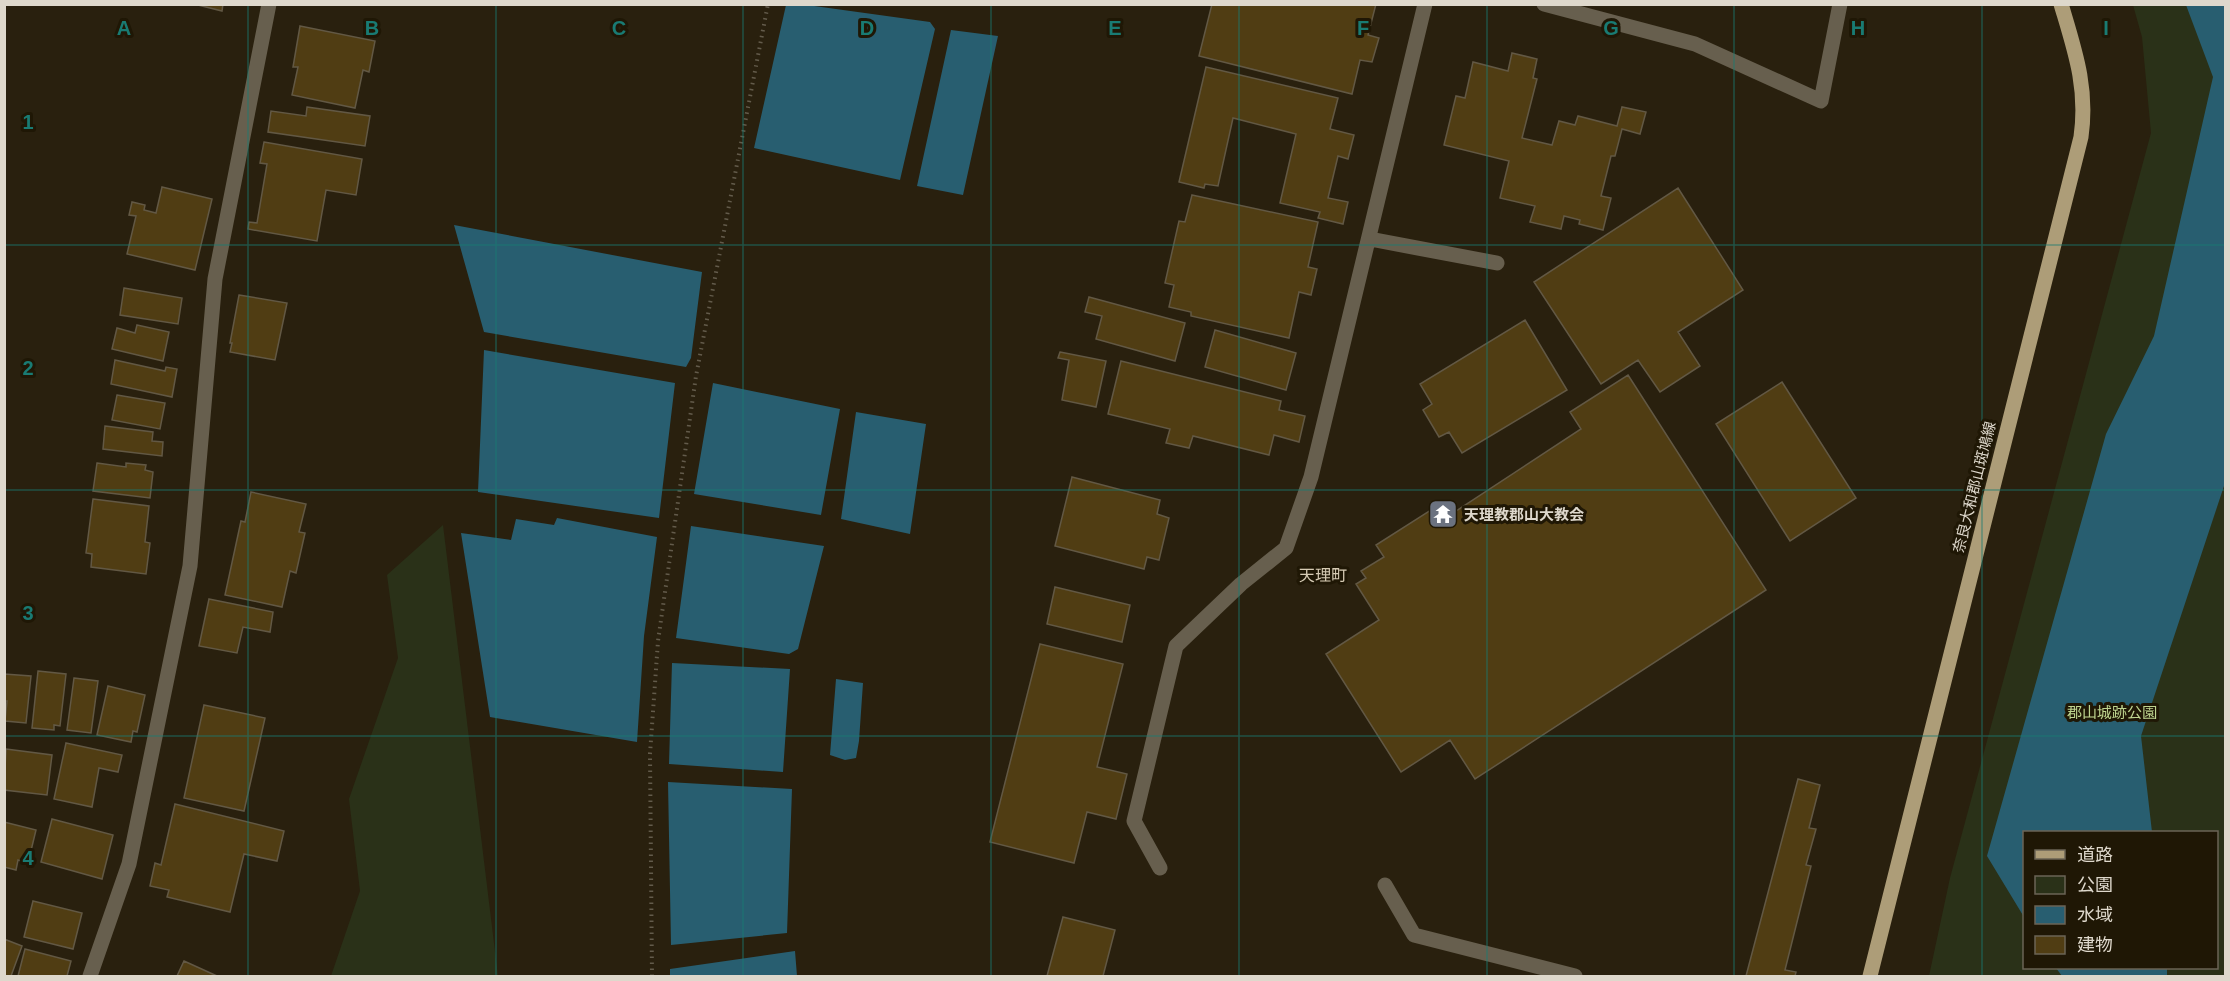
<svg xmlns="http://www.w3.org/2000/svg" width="2230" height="981" font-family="Helvetica,'Noto Sans JP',sans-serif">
<rect width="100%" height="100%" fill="#29200e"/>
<!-- green -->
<path fill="#2a3118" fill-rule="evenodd" d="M2133,5H2225V976H1929L1950,878L2151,133L2142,37ZM2024,832H2216V968H2024Z
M443,525L498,976H331L360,891L349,799L398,658L387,575Z"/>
<!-- water -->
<path fill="#285e70" d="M786,5H807L930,22L935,29L900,180L754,148Z
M2186,5H2225V483L2141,736L2152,832H2024V917L1987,856L2106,434L2154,336L2213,77Z
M951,30L998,36L963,195L917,186Z
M454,225L702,272L691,358L686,367L484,332Z
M484,350L675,383L659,518L478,492Z
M713,383L840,409L821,515L694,494Z
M856,412L926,424L910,534L841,519Z
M557,518L657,537L644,636L637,742L490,717L461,533L511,540L516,519L554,525Z
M691,526L824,546L798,649L789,654L676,638Z
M672,663L790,669L783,772L669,764Z
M836,679L863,683L859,741L856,758L845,760L830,755Z
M668,782L792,789L787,933L671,945Z
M795,951L797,976H670V969Z
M2056,968H2167V976H2062Z"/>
<!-- building -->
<path fill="#503d13" stroke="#625844" stroke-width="1.5" d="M194,4H223L222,11Z
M1212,4H1376L1368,35L1379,38L1372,62L1360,60L1352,94L1199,56Z
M300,26L375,41L369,72L363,70L355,108L292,95L298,67H293Z
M1512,53L1537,59L1533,78L1537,79L1522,138L1552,145L1559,121L1575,125L1578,116L1617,126L1622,107L1646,112L1640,134L1622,129L1615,156H1611L1601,196L1611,198L1603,230L1579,224L1580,220L1564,216L1561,229L1530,222L1535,206L1500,198L1509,161L1444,145L1456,96L1465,98L1473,62L1508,71Z
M1206,67L1338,98L1330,129L1354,135L1348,159L1338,156L1328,198L1348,202L1343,224L1318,218L1320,212L1280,203L1296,134L1233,118L1218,186L1205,184L1204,188L1179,182Z
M307,107L370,116L365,146L268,132L271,111L306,116Z
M264,142L362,159L356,195L326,190L317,241L248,229L249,222L257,223L267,164L260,163Z
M162,187L212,199L195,270L127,254L136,216L129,215L132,202L145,205L144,210L156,213Z
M1678,188L1743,290L1678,332L1700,366L1660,392L1638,360L1601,384L1534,282Z
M1192,195L1318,222L1308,267L1317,269L1311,295L1299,292L1289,338L1191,316V312L1169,307L1174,285L1165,283L1179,221L1185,222Z
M124,288L182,298L178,324L120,315Z
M239,295L287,303L275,360L230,352L232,343H230Z
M1089,297L1185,323L1175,361L1096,339L1102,316L1085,312Z
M1525,320L1567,390L1462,453L1449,432L1439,437L1423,410L1432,404L1420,384Z
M137,325L169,332L163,361L112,349L117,328L135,333Z
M1215,330L1296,353L1286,390L1205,367Z
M1060,352L1106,361L1096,407L1062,400L1069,360L1058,358Z
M115,360L165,371L166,367L177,369L172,397L111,384Z
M1121,361L1281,401L1279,410L1305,416L1299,442L1274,435L1269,455L1193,436L1189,448L1166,443L1170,429L1108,414Z
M1628,375L1766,590L1475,779L1450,740L1401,772L1326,654L1379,620L1356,584L1366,578L1361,571L1384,557L1376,545L1442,503L1450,515L1581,429L1570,412Z
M1782,382L1856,498L1790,541L1716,424Z
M117,395L165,403L160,429L112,420Z
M105,426L153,432L152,441L163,442L162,456L103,449Z
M97,463L126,467V463L146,465L145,470L153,472L150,498L93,491Z
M1072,477L1160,500L1157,514L1169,518L1159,560L1147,557L1144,569L1055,546Z
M251,492L306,504L299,532L305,533L296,573L290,571L282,607L225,595L241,521L245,522Z
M93,499L149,506L145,542L150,543L146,574L91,567L92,554L86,553Z
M1055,587L1130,605L1122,642L1047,624Z
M209,599L273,612L270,632L243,627L237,653L199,646Z
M1040,644L1123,664L1097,767L1127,774L1116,819L1087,812L1074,863L990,842Z
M38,671L66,674L60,726L54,725V730L32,728Z
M4,674L31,676L26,723L5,721L7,701H4Z
M74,678L98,681L91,733L67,730Z
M108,686L145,695L137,732L133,731L131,742L97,735Z
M204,705L265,718L244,811L184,798Z
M66,743L122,755L118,772L99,768L92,807L54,799Z
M6,749L52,755L47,795L4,790Z
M1798,779L1820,785L1809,828L1816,829L1806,865L1811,866L1785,970L1796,972L1795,976H1746Z
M175,804L284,831L277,861L244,854L230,912L167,897L169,890L150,886L155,863L161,865Z
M52,819L113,835L102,879L41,862Z
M4,822L36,830L28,863L18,860L16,870L4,867Z
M33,901L82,913L73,949L24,937Z
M1063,917L1115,930L1103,976H1047Z
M4,939L22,946L11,976H4Z
M25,949L71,961L67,976H18Z
M184,961L217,976H177Z"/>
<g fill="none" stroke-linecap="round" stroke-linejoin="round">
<!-- path -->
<path stroke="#635b4b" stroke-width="4" stroke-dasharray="1.5 4.5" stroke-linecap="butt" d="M652,976L650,754L658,641L696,376L768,4"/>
<!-- minor -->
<path stroke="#675f4e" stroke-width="15" d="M1544,4L1695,44L1821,101L1840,4
M1370,239L1497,263
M1160,868L1134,821L1176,646L1241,584L1286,548L1311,477L1425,4
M1385,885L1414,935L1575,976
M90,976L129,864L190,566L215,279L269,4"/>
<!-- major -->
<path stroke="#ad9d78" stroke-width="15" d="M1870,976L2081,137C2088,88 2075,51 2061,4"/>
</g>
<!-- grid -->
<path fill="none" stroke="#197b73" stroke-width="1.5" stroke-opacity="0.55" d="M248,4V976M496,4V976M743,4V976M991,4V976M1239,4V976M1487,4V976M1734,4V976M1982,4V976M4,245H2226M4,490H2226M4,736H2226"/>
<!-- icons -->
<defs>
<g id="temple-square" transform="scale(1.5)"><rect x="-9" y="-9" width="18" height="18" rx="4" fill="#6b7280" stroke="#1f1705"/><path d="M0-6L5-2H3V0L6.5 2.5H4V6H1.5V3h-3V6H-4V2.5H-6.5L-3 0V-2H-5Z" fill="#fff"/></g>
</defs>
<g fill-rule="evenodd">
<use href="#temple-square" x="1443" y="514"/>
</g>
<g text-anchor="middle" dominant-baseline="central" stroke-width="6" stroke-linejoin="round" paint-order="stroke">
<!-- street labels -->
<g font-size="15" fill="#ded8cc" stroke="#1f1705">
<text transform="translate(1974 487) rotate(-76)">奈良大和郡山斑鳩線</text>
</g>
<!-- poi labels -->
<g font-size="15" font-weight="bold" fill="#ded8cc" stroke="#1f1705" text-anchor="start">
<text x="1464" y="514">天理教郡山大教会</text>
</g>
<!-- park labels -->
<g font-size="15" fill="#bfd590" stroke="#1f1705">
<text x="2112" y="712">郡山城跡公園</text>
</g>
<!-- neighbourhood labels -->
<g font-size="16" fill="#d6cbb4" stroke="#1f1705">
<text x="1323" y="575">天理町</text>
</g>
</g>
<g font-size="20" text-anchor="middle" font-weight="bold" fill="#197b73" stroke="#1f1705" stroke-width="6" stroke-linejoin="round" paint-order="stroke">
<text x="124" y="35">A</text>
<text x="372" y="35">B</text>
<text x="619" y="35">C</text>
<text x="867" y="35">D</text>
<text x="1115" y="35">E</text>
<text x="1363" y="35">F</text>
<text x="1611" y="35">G</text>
<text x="1858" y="35">H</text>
<text x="2106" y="35">I</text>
<text x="28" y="129">1</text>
<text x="28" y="375">2</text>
<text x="28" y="620">3</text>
<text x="28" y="865">4</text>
</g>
<!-- border -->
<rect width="2230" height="981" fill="none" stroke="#ded8cc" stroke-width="12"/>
<!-- legend -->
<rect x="2023" y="831" width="195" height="138" fill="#1f1705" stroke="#6b6455" stroke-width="1.5"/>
<rect x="2035" y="850" width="30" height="9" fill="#ad9d78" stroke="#6b6455" stroke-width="1.5"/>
<text x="2077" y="861" font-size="18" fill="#ded8cc">道路</text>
<rect x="2035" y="876" width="30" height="18" fill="#2a3118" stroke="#6b6455" stroke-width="1.5"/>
<text x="2077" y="891" font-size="18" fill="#ded8cc">公園</text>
<rect x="2035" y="906" width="30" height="18" fill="#285e70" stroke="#6b6455" stroke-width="1.5"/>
<text x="2077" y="921" font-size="18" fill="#ded8cc">水域</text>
<rect x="2035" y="936" width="30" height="18" fill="#503d13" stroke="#6b6455" stroke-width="1.5"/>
<text x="2077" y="951" font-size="18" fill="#ded8cc">建物</text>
</svg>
